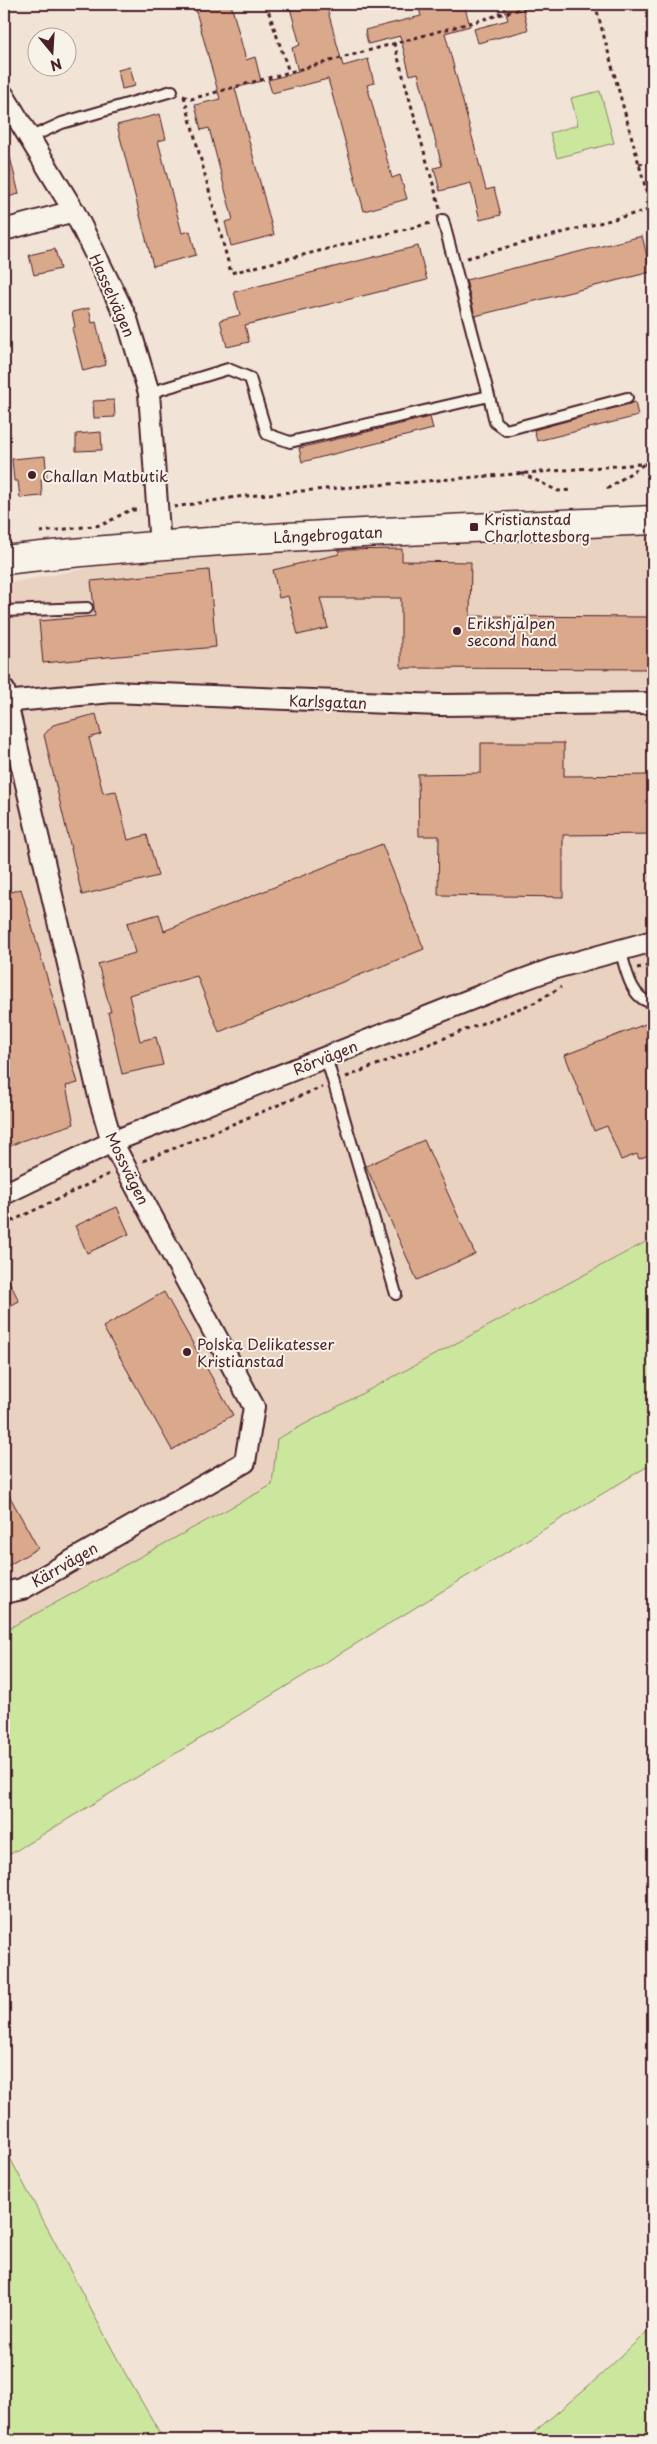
<svg xmlns="http://www.w3.org/2000/svg" width="657" height="2444" font-family="'Playpen Sans',sans-serif">
<rect width="100%" height="100%" fill="#f1e4d6"/>
<filter id="ink" filterUnits="userSpaceOnUse"><feTurbulence type="fractalNoise" baseFrequency=".02" numOctaves="2"/><feDisplacementMap in="SourceGraphic" scale="10" xChannelSelector="R" yChannelSelector="G"/><feConvolveMatrix kernelMatrix="1 2 1 2 8 2 1 2 1" color-interpolation-filters="sRGB"/></filter>
<g filter="url(#ink)">
<!-- built -->
<path fill="#ead2c0" d="M653,534V1238L277,1439L272,1485L4,1631V584L137,559L338,541Z"/>
<!-- green -->
<path fill="#cbe79e" stroke="#8a8364" d="M600,91L614,143L557,158L550,133L578,125L571,98Z
M653,1238V1463L4,1858V1631L272,1485L277,1439Z
M4,2147L125,2373L164,2440H4Z
M653,2326V2440H525L601,2375Z"/>
<!-- building -->
<path fill="#daa98c" stroke="#4a1f2b" d="M194,4H231L246,60L255,57L261,81L235,88L274,235L231,246L225,222L233,220L209,128L201,130L195,105L220,99Z
M289,4H326L343,66L368,59L374,83L367,85L392,178L400,175L407,199L364,211L328,79L272,93L268,80L298,72L292,48L300,45Z
M418,4H464L470,26L445,33L486,190L494,188L501,215L480,220L471,183L440,191L434,168L442,166L418,73L410,75L400,36L368,44L365,30L421,16Z
M503,4H522L528,30L478,43L474,29L508,20Z
M130,67L135,86L122,89L118,70Z
M160,114L166,139L158,141L182,233L190,231L196,255L153,266L117,125Z
M9,153L19,194L4,198V154Z
M642,236L651,272L475,316L466,280Z
M418,246L427,280L245,325L249,342L227,347L220,320L240,315L234,292Z
M55,249L60,269L34,275L29,255Z
M89,308L92,323L96,322L106,365L83,371L72,328L75,327L72,312Z
M114,400L115,417L94,418L93,401Z
M635,402L638,416L537,441L534,430Z
M430,417L433,429L302,462L299,448Z
M101,432L102,450L76,451V434Z
M45,456L47,478L41,479L42,496L20,498L18,481H14L12,459Z
M402,549V561L471,562L470,616L653,617V669L401,668V598H320L328,628L298,635L288,596L279,598L273,570L339,554V550Z
M209,570L216,647L43,663L39,621L95,616L91,581Z
M96,714L101,734L89,738L103,793L116,791L128,840L147,835L158,876L82,895L44,735L53,725Z
M481,743H564V776L653,775V834L563,835V897L438,895L439,836H419L418,774L481,773Z
M382,844L424,949L219,1032L197,976L129,995L140,1041L156,1037L163,1065L122,1074L108,1012H111L98,964L135,953L127,923L159,914L164,931Z
M21,889L78,1083L66,1086L74,1124L21,1141L4,1149V894Z
M653,1021V1153L639,1159L637,1154L621,1160L607,1126L594,1131L565,1055Z
M424,1140L475,1254L417,1280L366,1166Z
M117,1207L129,1234L87,1253L75,1226Z
M4,1271L19,1301L4,1309Z
M164,1292L233,1415L172,1450L103,1327Z
M4,1486L38,1548L4,1568Z"/>
<g fill="none" stroke-linecap="round" stroke-linejoin="round">
<!-- service casing -->
<g stroke="#4a1f2b" stroke-width="14">
<path id="service" d="M29,138L62,123L172,91
M443,220L489,396
M149,393L228,369L250,378L267,434L290,442L489,396L495,422L506,430L627,398
M4,611L87,608
M620,949C625,966 631,1002 653,1002
M326,1057L396,1294"/>
</g>
<!-- minor casing -->
<g stroke="#4a1f2b" stroke-width="24">
<path id="minor" d="M4,96L74,211L127,319L149,393L160,546
M4,230L74,211
M4,690L100,1101L112,1142L254,1407L245,1462L22,1589L4,1593
M4,702L112,692L440,705L653,703
M4,1194L112,1142L492,991L552,969L653,941"/>
</g>
<!-- secondary casing -->
<g stroke="#4a1f2b" stroke-width="31">
<path id="secondary" d="M4,560C220,536 437,530 653,520"/>
</g>
<!-- path -->
<path stroke="#4a1f2b" stroke-width="3" stroke-dasharray="4 4" stroke-linecap="butt" d="M266,4L289,72
M497,4L500,15
M595,4L653,215
M394,43L440,209
M183,96L191,99L539,4
M184,96L231,273L431,223
M639,164L653,161
M467,258L652,209
M521,473L558,491L571,490
M607,489L653,458
M174,507L237,497L301,491L653,463
M40,532L102,525L130,510H140
M637,968L653,965
M346,1077L536,1002L561,987
M143,1161L322,1087
M4,1225L109,1174"/>
<!-- service -->
<use href="#service" stroke="#f7f3e8" stroke-width="10"/>
<!-- minor -->
<use href="#minor" stroke="#f7f3e8" stroke-width="20"/>
<!-- secondary -->
<use href="#secondary" stroke="#f7f3e8" stroke-width="28"/>
</g>
</g>
<!-- markers -->
<g fill="#4a1f2b" stroke="#f7f3e8" stroke-width="2">
<circle cx="32" cy="475" r="5"/>
<rect x="469" y="522" width="10" height="10" rx="2.5"/>
<circle cx="457" cy="631" r="5"/>
<circle cx="187" cy="1352" r="5"/>
</g>
<g text-anchor="middle" dominant-baseline="central" stroke-width="4" stroke-linejoin="round" paint-order="stroke">
<!-- street labels -->
<g font-size="15" fill="#4a1f2b" stroke="#f7f3e8">
<text transform="translate(113 295) rotate(66)">Hasselvägen</text>
<text transform="translate(328 534) rotate(-3)">Långebrogatan</text>
<text transform="translate(328 701) rotate(2)">Karlsgatan</text>
<text transform="translate(325 1057) rotate(-22)">Rörvägen</text>
<text transform="translate(128 1168) rotate(64)">Mossvägen</text>
<text transform="translate(64 1564) rotate(-30)">Kärrvägen</text>
</g>
<!-- poi labels -->
<g font-size="15" fill="#4a1f2b" stroke="#f7f3e8" text-anchor="start">
<text x="42" y="475">Challan Matbutik</text>
<text x="484" y="518">Kristianstad<tspan x="484" dy="17">Charlottesborg</tspan></text>
<text x="467" y="622">Erikshjälpen<tspan x="467" dy="17">second hand</tspan></text>
<text x="197" y="1343">Polska Delikatesser<tspan x="197" dy="17">Kristianstad</tspan></text>
</g>
</g>
<!-- margin -->
<rect width="657" height="2444" fill="none" stroke="#f7f3e8" stroke-width="20"/>
<rect x="10" y="10" width="637" height="2424" fill="none" stroke="#4a1f2b" stroke-width="2" filter="url(#ink)"/>
<!-- north arrow -->
<g transform="translate(52 52) rotate(162)"><circle r="24" fill="#f7f3e8" stroke="#b29e9c"/>
<path d="M0-4L9 19L0 12L-9 19Z" fill="#4a1f2b"/>
<text y="-8" font-size="14" font-weight="bold" text-anchor="middle" fill="#4a1f2b">N</text>
</g>
</svg>
